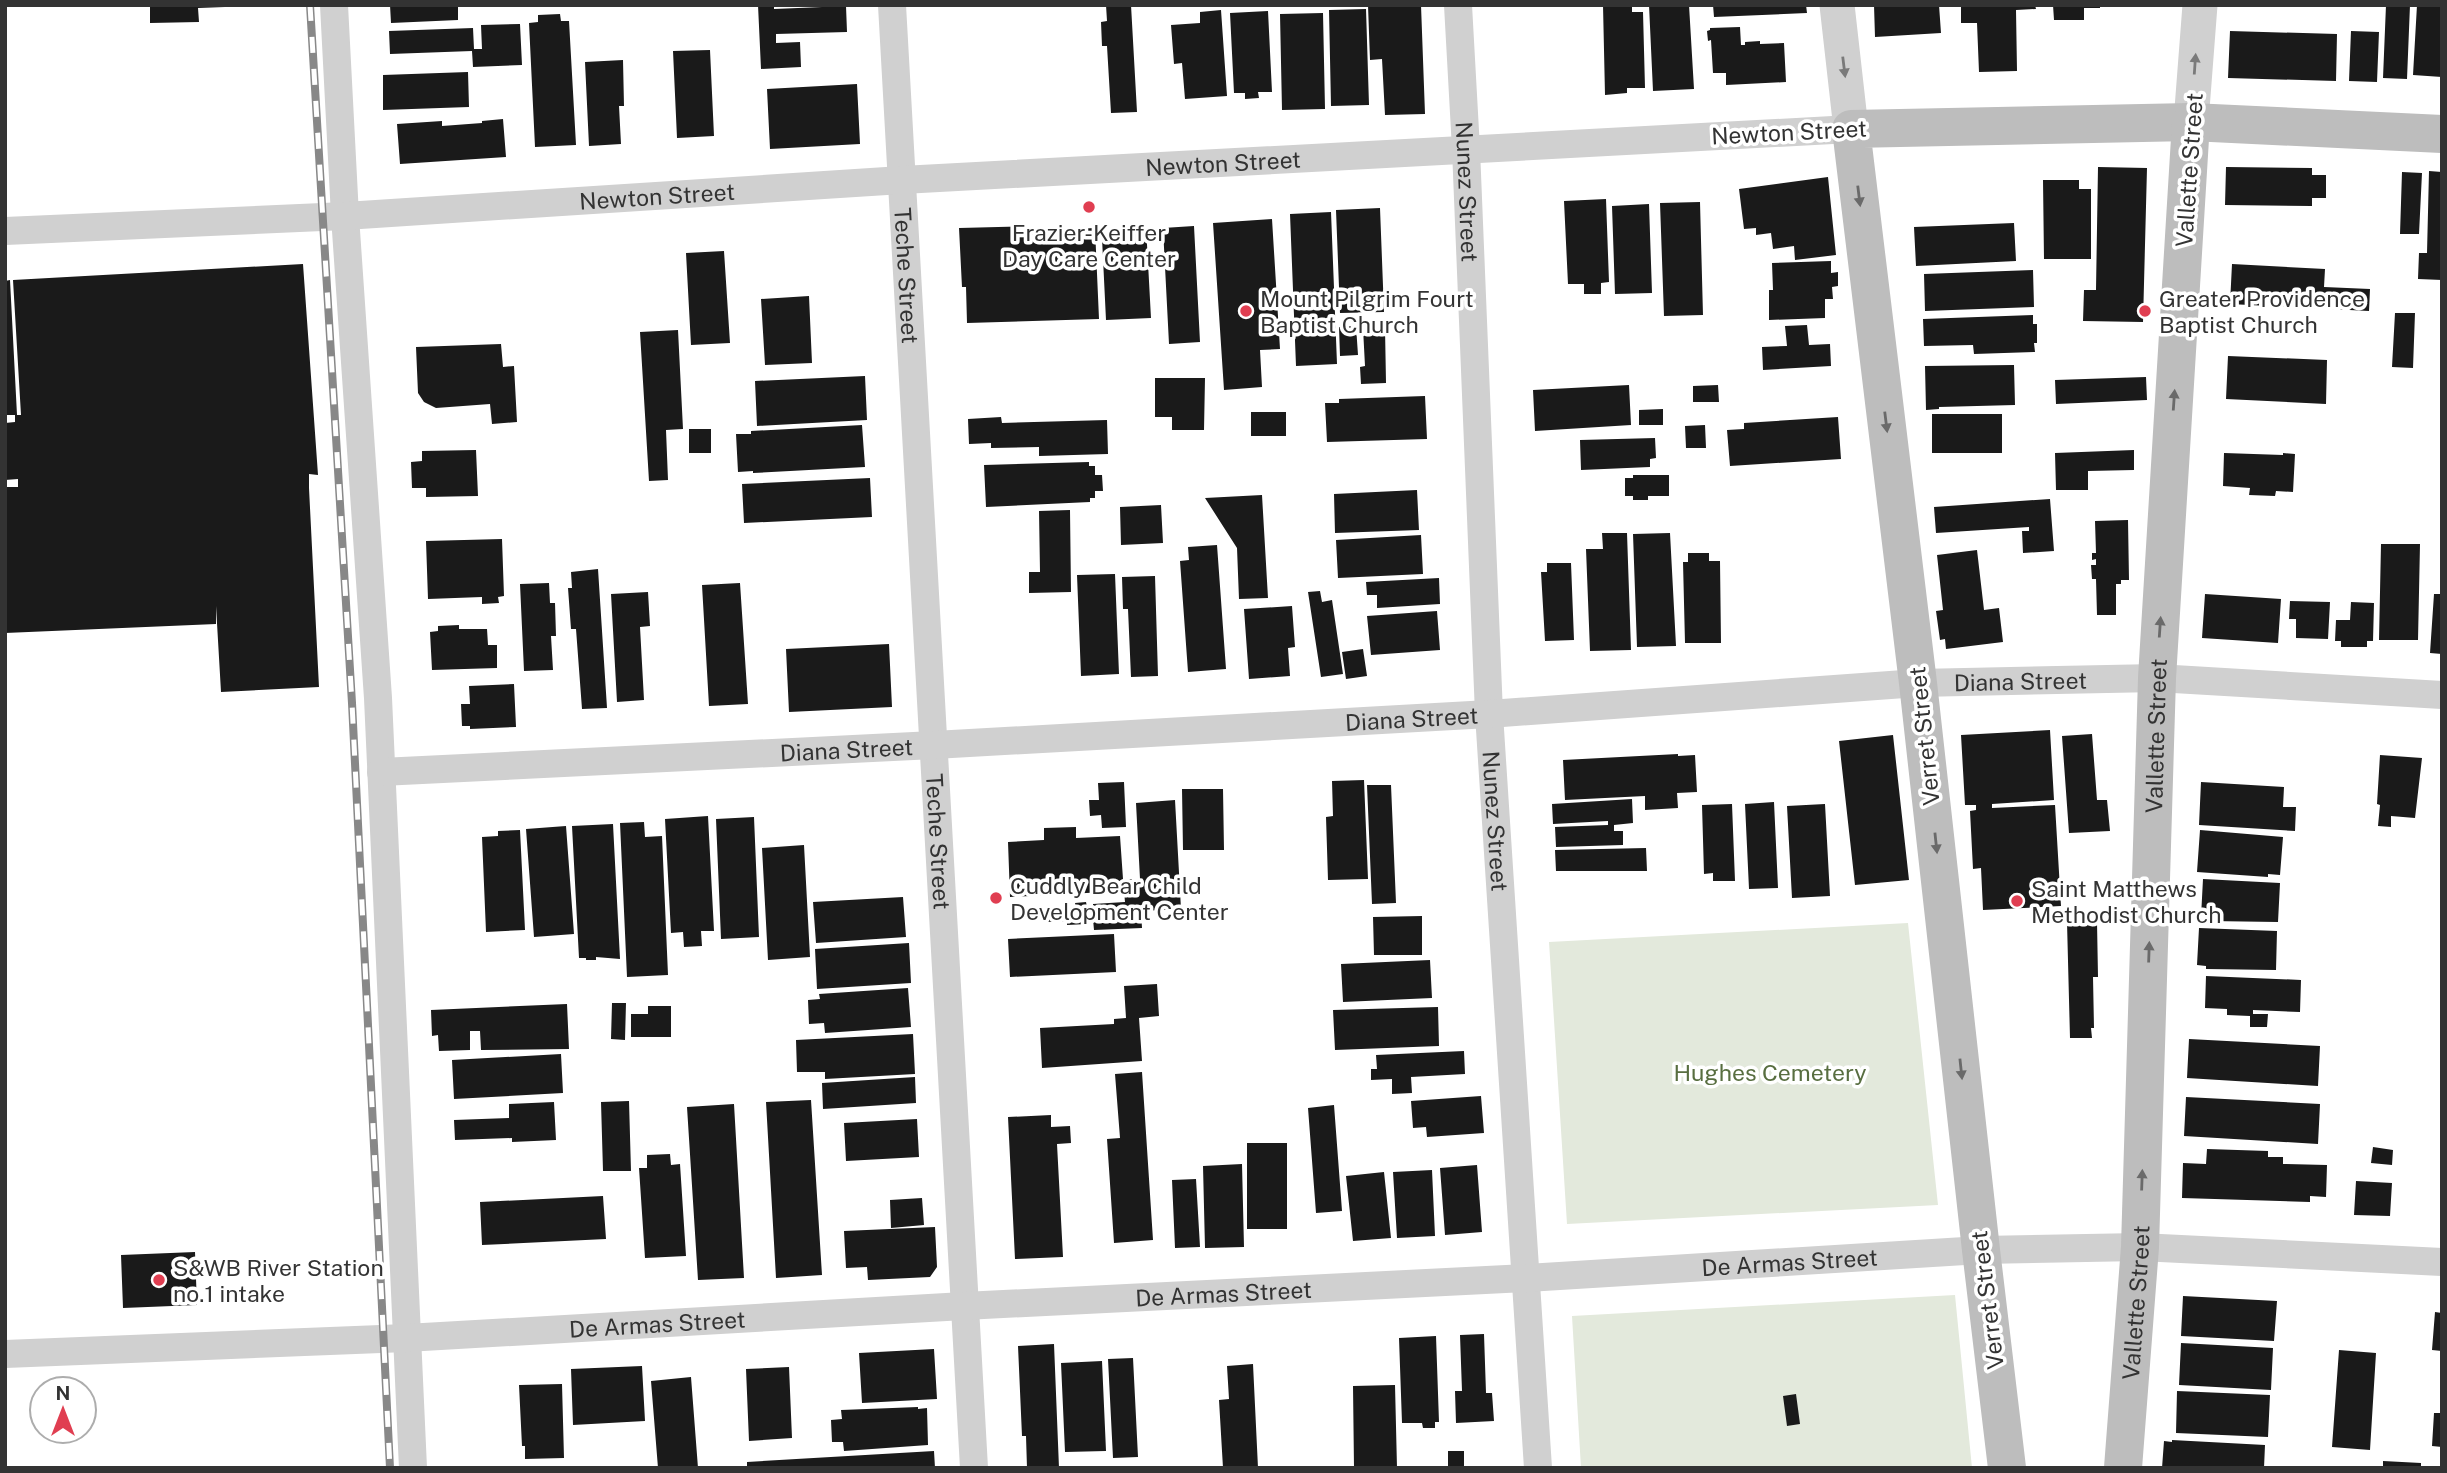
<svg xmlns="http://www.w3.org/2000/svg" width="2447" height="1473" font-family="'Public Sans',sans-serif">
<rect width="100%" height="100%" fill="#fff"/>
<!-- green -->
<path fill="#e3e9dc" d="M1908,923L1938,1205L1567,1224L1549,942Z
M1955,1295L1972,1468H1581L1572,1316Z"/>
<!-- building -->
<path fill="#1a1a1a" d="M150,5H225V7L198,8L199,22L150,23Z
M390,5H458V20L391,23Z
M758,5H774V9L846,6L847,32L776,34V43L800,42L801,67L761,69Z
M1106,5H1131L1137,112L1111,113L1107,46H1102L1101,22L1107,21Z
M1368,5H1421L1425,114L1385,115L1382,59L1370,60Z
M1603,5H1632V12H1643L1645,88H1627V93L1605,95Z
M1649,5H1689L1694,89L1653,91Z
M1713,5H1806L1807,13L1714,17Z
M1874,5H1939L1941,33L1875,37Z
M1961,5H2035L2036,9L2016,10L2017,71L1979,72L1977,23H1961Z
M2053,5H2100V8H2084V20H2054Z
M2386,5H2410L2407,79L2383,78Z
M2417,5H2442V77L2413,75Z
M1366,9L1369,105L1331,106L1329,10Z
M1221,10L1227,96L1185,99L1182,63L1174,64L1171,25L1200,23V12Z
M1268,11L1272,92H1258L1259,98L1245,99V93H1234L1230,13Z
M1323,13L1325,109L1282,110L1280,14Z
M560,14L561,21H569L576,145L535,147L529,23L538,22V15Z
M520,24L522,65L473,67L472,51L390,54L389,31L473,28L474,49H482L481,25Z
M1740,27L1741,45H1745V42L1760,41V44L1784,43L1786,82L1726,85V73H1713L1711,40L1708,41L1707,31L1710,30V28Z
M2230,31L2337,34L2336,81L2228,78Z
M2351,31L2379,32L2377,82L2349,81Z
M710,50L714,136L677,138L673,51Z
M623,60L624,106H619L621,144L589,146L585,62Z
M468,72L469,107L383,110V75Z
M857,84L860,144L770,149L767,89Z
M503,119L506,157L400,164L397,124L442,121V126L482,123V121Z
M2098,167L2147,168L2143,322L2083,321L2084,290H2096Z
M2226,167L2312,168V175H2326V198H2312V206L2225,205Z
M2429,171L2442,172V280L2418,279L2419,253H2427Z
M2402,172L2422,173L2419,234H2400Z
M1828,177L1836,255L1795,260L1794,246L1773,249L1771,233L1756,235V228L1744,229L1739,189Z
M2043,180H2079V189H2091V259H2044Z
M1606,199L1609,282L1601,283V294H1584V284H1568L1564,201Z
M1700,202L1703,315L1664,316L1660,203Z
M1649,204L1652,293L1615,294L1612,206Z
M1380,208L1384,312L1340,313L1336,210Z
M1331,212L1337,364L1296,366L1290,214Z
M1272,219L1280,349L1260,350L1262,387L1224,390L1213,223Z
M2014,223L2016,261L1916,266L1914,227Z
M1033,226L1034,231L1095,228L1099,319L967,323L966,287H962L959,228Z
M1146,226L1151,318L1106,320L1102,238L1120,237V227Z
M1194,226L1200,342L1169,344L1163,228Z
M724,251L730,343L691,345L686,253Z
M1831,261V273L1838,272V286L1832,287L1833,299H1825V318L1769,320V290H1773L1772,263Z
M303,264L318,475L309,474V488L319,687L221,692L216,606V624L5,633V487H18V479L5,480V423L15,422V415H21L13,280Z
M2232,264L2325,269L2324,287L2370,289L2369,311L2230,304Z
M2033,270L2034,307L1925,311L1924,274Z
M10,280L17,415H5V281Z
M809,296L812,363L765,365L761,299Z
M2395,313H2415L2413,368L2392,367Z
M2033,315V324H2037V343H2034L2035,352L1974,354L1973,345L1924,346L1923,319Z
M1807,325L1809,345L1830,344L1831,366L1763,370L1762,347L1787,346L1785,326Z
M1356,326L1358,355L1340,356L1339,327Z
M1363,328H1385L1386,383L1361,384L1360,367L1365,366Z
M678,330L683,429L666,430L668,480L649,481L640,332Z
M501,344L503,367L514,366L517,422L492,424L490,404L436,408L424,402L418,393L416,347Z
M2228,356L2327,360L2326,404L2226,399Z
M2014,365L2015,405L1939,407V409L1926,410L1925,366Z
M865,376L867,420L757,426L755,381Z
M2146,377L2147,400L2056,404L2055,380Z
M1155,378H1205L1204,430H1172V417H1155Z
M1629,385L1631,425L1535,431L1533,390Z
M1718,385L1719,402H1693V386Z
M1425,396L1427,439L1327,442L1325,403H1339V399Z
M1663,409V425H1639V410Z
M1251,412H1286V436H1251Z
M1932,414H2002V453H1932Z
M1001,417L1002,423L1107,420L1108,454L1039,456V447L991,448V443L969,444L968,419Z
M1838,417L1841,459L1730,466L1727,430L1744,429V423Z
M862,425L865,467L753,473V471L738,472L736,434H751V431Z
M1705,425L1706,448H1686L1685,426Z
M689,429H711V453H689Z
M1655,438L1656,458L1650,459V467L1581,470L1580,440Z
M476,450L478,496L426,497V488H412L411,462L422,461V451Z
M2134,450V470L2088,471V490H2056L2055,453Z
M2224,453L2283,455V453L2295,454L2293,492L2276,491L2275,496L2249,495L2250,488L2223,486Z
M1089,462V466H1095V475H1102L1103,491H1095V498H1090V502L986,507L984,465Z
M1633,475H1669V496H1648V500H1633V496H1625V478H1633Z
M870,478L872,517L744,523L742,484Z
M1417,490L1419,530L1335,533L1334,494Z
M1262,495L1268,598L1239,599L1237,548L1205,498Z
M2050,499L2054,551L2023,553L2022,531H2029V527L1936,533L1934,507Z
M1161,505L1163,543L1121,545L1120,507Z
M1070,510L1071,592L1029,593V572H1040L1039,511Z
M2128,520L2129,580H2121V584H2116V615H2097L2096,579H2092L2091,565H2096V559L2092,560V553H2096L2095,521Z
M1602,533H1627L1631,650L1590,651L1586,549H1603Z
M1670,533L1676,646L1637,647L1633,534Z
M1421,535L1423,574L1338,578L1336,540Z
M502,539L504,596L498,597L499,603L482,604V597L428,599L426,541Z
M2381,544H2420L2418,640H2379Z
M1217,545L1226,669L1188,672L1180,561L1189,560L1188,547Z
M1977,550L1984,610L1999,608L2003,642L1946,649L1945,639L1940,640L1936,611L1943,610L1937,555Z
M1688,553H1709V561H1720L1721,643H1685L1683,562H1688Z
M1547,563H1571L1574,640L1545,641L1541,572H1547Z
M598,569L607,708L582,709L576,629H571L568,588H572L571,572Z
M1115,574L1119,674L1081,676L1077,575Z
M1155,576L1158,676L1131,677L1128,609H1123L1122,577Z
M1439,578L1440,604L1377,608V595H1367L1366,582Z
M549,583L550,603H555L556,636H551L553,670L524,671L520,584Z
M740,583L748,704L709,706L702,585Z
M1320,591L1322,602L1332,600L1343,674L1321,677L1308,592Z
M648,592L650,626L640,627L644,700L617,702L611,594Z
M2205,594L2281,599L2278,643L2202,638Z
M2434,594H2442V654L2430,653Z
M2290,601L2330,602L2328,639L2296,638V619H2289Z
M2351,602L2374,603L2373,641H2367V647H2341V641H2335L2336,620H2350Z
M1292,606L1295,647L1288,648L1290,676L1249,679L1244,609Z
M1437,611L1440,650L1371,655L1367,616Z
M459,625V629H487L488,645H497V668L432,670L430,632L438,631V626Z
M889,644L892,707L789,712L786,649Z
M1363,649L1367,676L1346,679L1342,652Z
M514,684L516,727L470,729V726H462L461,704H470L469,686Z
M2050,730L2054,800L1992,804V808L2055,805L2061,906L1983,910L1981,868L1973,869L1970,811L1976,810V805H1965L1961,735Z
M2092,734L2097,800H2107L2110,831L2069,833L2062,736Z
M1893,735L1909,880L1855,885L1839,741Z
M1678,754V756L1695,755L1697,792L1677,793L1678,808L1645,810V796L1565,800L1563,760Z
M2380,755L2422,758L2415,818L2391,816V827L2378,826L2380,805L2377,804Z
M1364,780L1368,879L1328,880L1326,817L1333,816L1332,781Z
M1124,782L1126,827L1102,828L1101,815L1090,816L1089,800H1099L1098,783Z
M2201,782L2284,787L2283,807H2296L2295,831L2199,825Z
M1367,785H1391L1396,903L1372,904Z
M1182,789H1223L1224,850H1183Z
M1632,799L1633,823L1614,825V831H1623V845L1556,847L1555,827L1608,825V821L1553,824L1552,804Z
M1175,800L1181,909L1141,911L1142,928L1094,930L1093,919L1087,920V924L1067,925V921L1046,922L1045,909L1076,908L1075,903L1086,902L1087,907H1093V904L1125,902L1124,891L1010,897L1008,842L1044,840V828L1076,827V838L1120,836L1123,879H1140L1136,803Z
M1774,802L1778,888L1749,889L1745,804Z
M1732,804L1735,881H1713V873L1704,874L1702,805Z
M1825,804L1830,896L1792,898L1787,806Z
M708,816L714,931H701L702,946L684,947L683,932L671,933L665,819Z
M754,817L759,937L721,939L716,819Z
M644,822L645,837L662,836L668,975L627,977L620,823Z
M613,824L620,959L596,957V960H586V958H579L572,826Z
M566,826L574,934L534,937L526,829Z
M520,830L525,930L486,932L482,837L498,836V831Z
M2200,830L2283,837L2280,875L2268,874V877L2197,872Z
M804,845L810,957L768,960L762,848Z
M1646,848L1647,871H1556L1555,850Z
M2203,879L2280,883L2278,922L2209,921V918L2201,917Z
M903,897L906,937L816,943L813,902Z
M1422,916V955H1374L1373,917Z
M2067,922H2097L2098,977H2093L2094,1028H2091L2092,1038H2070Z
M2199,928L2277,931L2276,970L2206,969V966L2197,965Z
M1114,934L1116,972L1010,977L1008,939Z
M909,943L911,983L817,989L815,949Z
M1430,960L1432,998L1343,1002L1341,964Z
M2206,976L2301,980L2300,1012L2253,1010V1014H2268L2267,1027H2250V1016L2227,1015V1009L2205,1008Z
M1157,984L1159,1016L1139,1018L1142,1061L1042,1068L1040,1028L1114,1024V1019L1126,1018L1124,986Z
M908,988L911,1027L825,1033L824,1023L809,1024L808,1000L820,999L819,994Z
M612,1003H626L625,1040L611,1039Z
M567,1004L569,1049L481,1050L480,1031H470V1050L439,1051L438,1035L432,1036L431,1010Z
M648,1006H671V1037H631V1014H648Z
M1438,1007L1439,1046L1335,1050L1333,1010Z
M913,1034L915,1074L825,1079V1072H797L796,1040Z
M2189,1039L2320,1046L2318,1086L2187,1078Z
M1464,1051L1465,1074L1411,1077L1412,1093L1392,1094V1079L1371,1080V1069H1377L1376,1055Z
M561,1054L563,1093L454,1099L452,1060Z
M1142,1072L1153,1240L1114,1243L1107,1139L1120,1138L1115,1074Z
M915,1077L916,1103L823,1109L822,1083Z
M1481,1096L1484,1133L1427,1137L1426,1127L1413,1128L1411,1101Z
M2186,1097L2320,1104L2318,1144L2184,1136Z
M811,1100L822,1275L776,1278L766,1102Z
M629,1101L631,1171H603L601,1102Z
M554,1102L556,1140L512,1142V1138L455,1140L454,1120L509,1118V1104Z
M734,1104L744,1278L698,1280L687,1107Z
M1334,1105L1342,1211L1316,1213L1308,1108Z
M1051,1115V1127L1070,1126L1071,1143L1057,1144L1063,1257L1015,1259L1008,1117Z
M917,1119L919,1157L846,1161L844,1123Z
M1247,1143H1287V1229H1247Z
M2373,1147L2393,1150L2392,1165L2371,1163Z
M2207,1149L2268,1151V1157H2283V1164L2327,1165L2326,1197L2310,1196V1202L2182,1198L2183,1163L2206,1164Z
M670,1154L671,1165L680,1164L686,1256L645,1258L639,1168H647V1155Z
M1242,1164L1244,1247L1205,1248L1203,1166Z
M1477,1165L1482,1232L1445,1235L1440,1168Z
M1432,1170L1435,1236L1397,1238L1393,1172Z
M1384,1172L1391,1238L1353,1241L1346,1176Z
M1196,1179L1200,1247L1175,1248L1172,1180Z
M2356,1181L2392,1183L2390,1216L2354,1215Z
M603,1196L606,1239L482,1245L480,1202Z
M922,1198L924,1225L891,1228L890,1200Z
M935,1227L937,1267L930,1277L868,1280L867,1267L846,1268L844,1231Z
M195,1252L197,1305L123,1308L121,1255Z
M2183,1296L2277,1301L2274,1341L2181,1336Z
M2435,1312L2442,1313V1351L2432,1350Z
M1484,1334L1486,1393H1492L1494,1421L1456,1423L1455,1391H1462L1460,1335Z
M1436,1336L1439,1422H1435V1428H1423L1422,1423H1402L1399,1338Z
M2181,1343L2273,1348L2271,1390L2179,1385Z
M1054,1344L1059,1468H1027L1026,1436H1022L1018,1346Z
M934,1349L937,1399L862,1403L859,1353Z
M2339,1350L2376,1353L2370,1450L2332,1447Z
M1133,1358L1138,1457L1113,1458L1108,1359Z
M1102,1361L1106,1451L1065,1452L1061,1363Z
M1253,1364L1258,1468H1223L1219,1400L1229,1399L1227,1366Z
M642,1366L645,1421L573,1425L571,1369Z
M789,1367L792,1438L749,1441L746,1369Z
M691,1377L698,1468H658L651,1381Z
M562,1384L564,1458L525,1459V1446H522L519,1385Z
M1395,1385L1397,1468H1354L1353,1386Z
M2177,1391L2270,1395L2268,1437L2176,1433Z
M1796,1394L1800,1424L1787,1426L1783,1396Z
M918,1407V1409L927,1408L928,1445L844,1451L843,1442H832L831,1420L842,1419L841,1410Z
M2434,1413H2442V1447L2432,1446Z
M2172,1440L2265,1445L2264,1468H2162L2164,1441L2172,1442Z
M934,1451L935,1468H747V1462Z
M1448,1451H1464V1468H1448Z
M2383,1461L2421,1463V1468H2383Z"/>
<g fill="none" stroke-linecap="round" stroke-linejoin="round">
<!-- minor -->
<g stroke="#d0d0d0" stroke-width="28">
<path d="M334,5L345,216L378,698L413,1468"/>
<path id="s1" d="M892,5L974,1468"/>
<path id="s2" d="M1458,5L1466,149L1489,714L1538,1468"/>
<path id="s3" d="M5,231L345,216L902,180L1851,129"/>
<path id="s4" d="M381,772L934,745L1489,714L1918,683L2157,678L2442,695"/>
<path id="s5" d="M5,1354L406,1338L964,1306L1527,1278L1981,1250L2140,1247L2442,1262"/>
</g>
<!-- tertiary -->
<path stroke="#d0d0d0" stroke-width="35" d="M1837,5L1851,129
M2191,122L2200,5"/>
<!-- secondary -->
<g stroke="#bdbdbd" stroke-width="38">
<path d="M2007,1468L1981,1250L1918,683L1851,129L2191,122L2442,134"/>
<path id="s6" d="M2123,1468L2140,1247L2157,678L2191,122"/>
</g>
<!-- rail casing -->
<g stroke="#888" stroke-width="8">
<path id="rail" d="M310,5L352,703L390,1468"/>
</g>
<!-- rail -->
<use href="#rail" stroke="#fff" stroke-width="5" stroke-dasharray="16" stroke-linecap="butt"/>
</g>
<!-- one-way arrows -->
<defs><path id="oneway-solid" d="M-6-.8H1V-3.2L6.5 0L1 3.2V.8H-6Z" transform="scale(1.75)"/></defs>
<g fill="#7a7a7a">
<use href="#oneway-solid" transform="translate(2195 64) rotate(-86)"/>
<use href="#oneway-solid" transform="translate(1844 67) rotate(83)"/>
</g>
<g fill="#6a6a6a">
<use href="#oneway-solid" transform="translate(1859 196) rotate(83)"/>
<use href="#oneway-solid" transform="translate(2174 400) rotate(-86)"/>
<use href="#oneway-solid" transform="translate(1886 422) rotate(83)"/>
<use href="#oneway-solid" transform="translate(2160 627) rotate(-86)"/>
<use href="#oneway-solid" transform="translate(1936 843) rotate(84)"/>
<use href="#oneway-solid" transform="translate(2149 952) rotate(-88)"/>
<use href="#oneway-solid" transform="translate(1961 1069) rotate(84)"/>
<use href="#oneway-solid" transform="translate(2142 1180) rotate(-88)"/>
</g>
<!-- markers -->
<g fill="#e03e51" stroke="#fff" stroke-width="2.5">
<circle cx="1089" cy="207" r="7"/>
<circle cx="1246" cy="311" r="7"/>
<circle cx="2145" cy="311" r="7"/>
<circle cx="996" cy="898" r="7"/>
<circle cx="2017" cy="901" r="7"/>
<circle cx="159" cy="1280" r="7"/>
</g>
<g text-anchor="middle" dominant-baseline="central" stroke-width="7" stroke-linejoin="round" paint-order="stroke">
<!-- street labels -->
<g font-size="23" fill="#333" stroke="#fff">
<text transform="translate(1789 132) rotate(-3)">Newton Street</text>
<text stroke="none"><textPath href="#s3" startOffset="1220">Newton Street</textPath></text>
<text transform="translate(2189 170) rotate(-86)">Vallette Street</text>
<text stroke="none"><textPath href="#s2" startOffset="187">Nunez Street</textPath></text>
<text stroke="none"><textPath href="#s3" startOffset="653">Newton Street</textPath></text>
<text stroke="none"><textPath href="#s1" startOffset="271">Teche Street</textPath></text>
<text stroke="none"><textPath href="#s4" startOffset="1642">Diana Street</textPath></text>
<text stroke="none"><textPath href="#s4" startOffset="1032">Diana Street</textPath></text>
<text transform="translate(1924 736) rotate(-96)">Verret Street</text>
<text stroke="none"><textPath href="#s6" startOffset="733">Vallette Street</textPath></text>
<text stroke="none"><textPath href="#s4" startOffset="466">Diana Street</textPath></text>
<text stroke="none"><textPath href="#s2" startOffset="817">Nunez Street</textPath></text>
<text stroke="none"><textPath href="#s1" startOffset="838">Teche Street</textPath></text>
<text stroke="none"><textPath href="#s5" startOffset="1787">De Armas Street</textPath></text>
<text stroke="none"><textPath href="#s5" startOffset="1220">De Armas Street</textPath></text>
<text transform="translate(1987 1300) rotate(-97)">Verret Street</text>
<text stroke="none"><textPath href="#s6" startOffset="166">Vallette Street</textPath></text>
<text stroke="none"><textPath href="#s5" startOffset="653">De Armas Street</textPath></text>
</g>
<!-- poi labels -->
<g font-size="23" fill="#333" stroke="#fff" text-anchor="start">
<text x="1089" y="232" text-anchor="middle">Frazier-Keiffer<tspan x="1089" dy="26">Day Care Center</tspan></text>
<text x="1260" y="298">Mount Pilgrim Fourt<tspan x="1260" dy="26">Baptist Church</tspan></text>
<text x="2159" y="298">Greater Providence<tspan x="2159" dy="26">Baptist Church</tspan></text>
<text x="1010" y="885">Cuddly Bear Child<tspan x="1010" dy="26">Development Center</tspan></text>
<text x="2031" y="888">Saint Matthews<tspan x="2031" dy="26">Methodist Church</tspan></text>
<text x="173" y="1267">S&amp;WB River Station<tspan x="173" dy="26">no.1 intake</tspan></text>
</g>
<!-- park labels -->
<g font-size="23" fill="#586e40" stroke="#fff">
<text x="1770" y="1072">Hughes Cemetery</text>
</g>
</g>
<!-- border -->
<rect width="2447" height="1473" fill="none" stroke="#333333" stroke-width="14"/>
<!-- north arrow -->
<g transform="translate(63 1410)"><circle r="33" fill="#ffffff" stroke="#adadad" stroke-width="2"/>
<path d="M0-5L12 26L0 18L-12 26Z" fill="#e03e51"/>
<text y="-10" font-size="19" font-weight="bold" text-anchor="middle" fill="#333333">N</text>
</g>
</svg>
